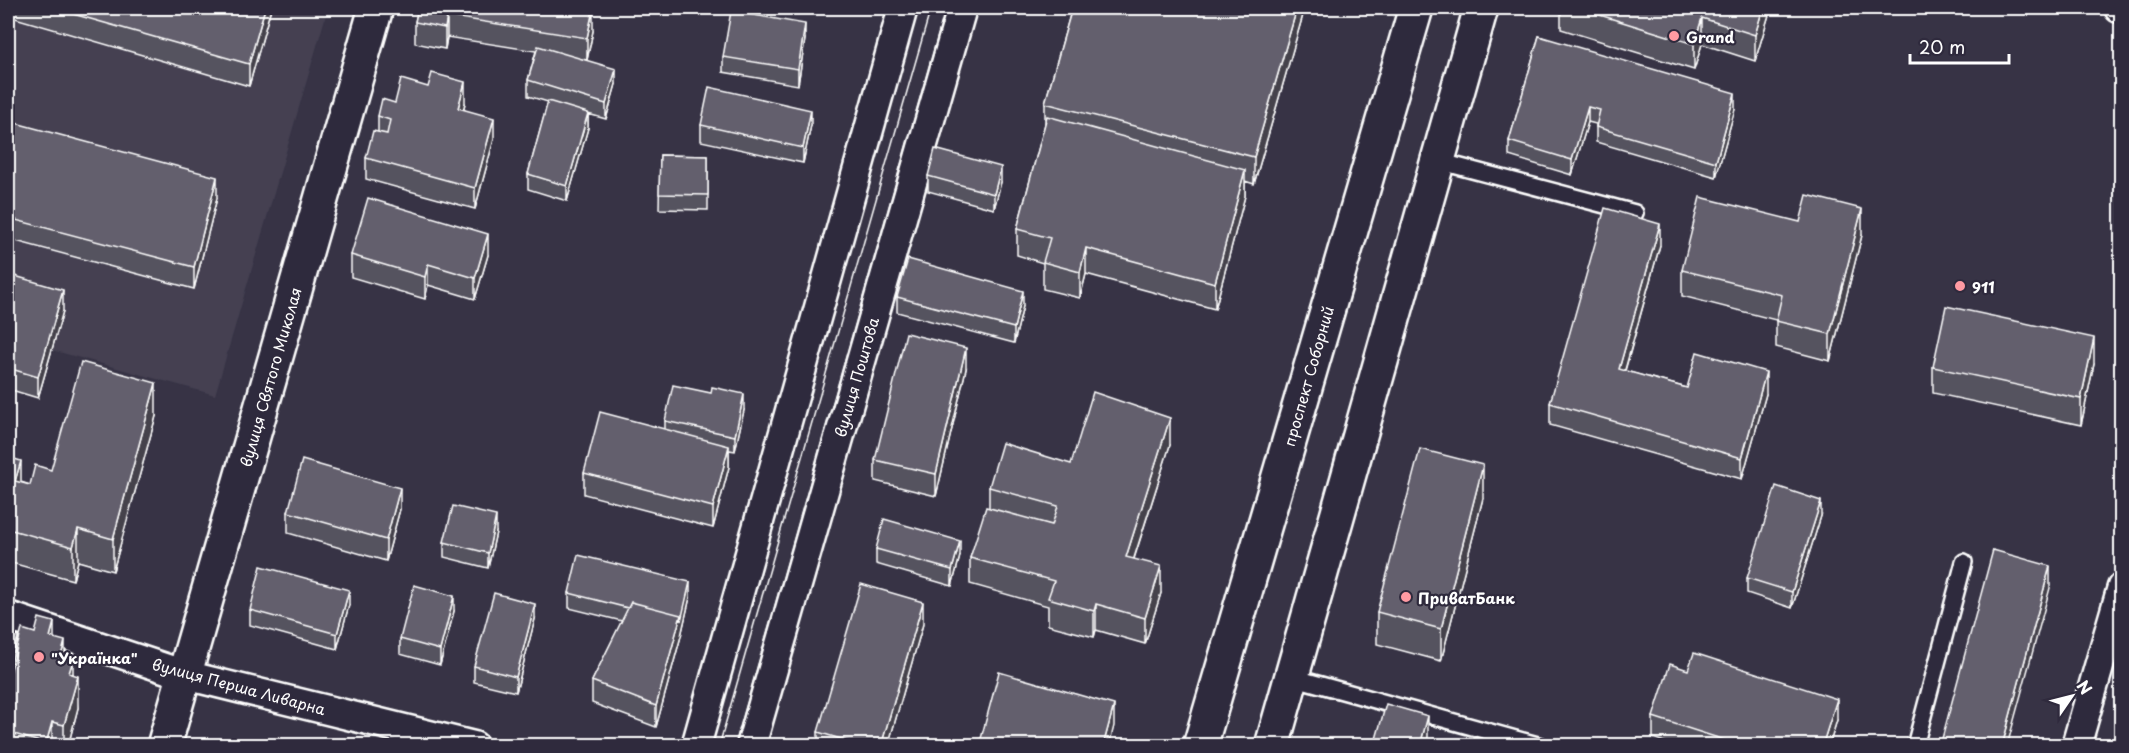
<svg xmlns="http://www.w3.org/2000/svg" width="2129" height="753" font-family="'Playpen Sans',sans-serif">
<rect width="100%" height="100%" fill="#373345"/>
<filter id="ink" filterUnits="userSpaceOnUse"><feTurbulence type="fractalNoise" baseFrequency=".0167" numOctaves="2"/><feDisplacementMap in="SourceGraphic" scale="12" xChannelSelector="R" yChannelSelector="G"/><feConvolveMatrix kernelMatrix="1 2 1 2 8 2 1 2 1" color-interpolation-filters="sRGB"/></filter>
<g filter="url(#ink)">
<!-- built -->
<path fill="#444051" d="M8,8H328L215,395L8,338Z"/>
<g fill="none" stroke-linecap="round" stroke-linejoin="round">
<!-- lane casing -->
<g stroke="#fff" stroke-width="20">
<path id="lane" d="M1438,161L1635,213
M1292,677L1541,746
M1915,746L1964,562"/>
</g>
<!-- street casing -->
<g stroke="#fff" stroke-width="33">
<path id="street" d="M2119,8H2122
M8,616L185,675L474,746
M696,746L903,8
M751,746L962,8
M2076,746L2122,587"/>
</g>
<!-- secondary casing -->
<g stroke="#fff" stroke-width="38">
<path id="secondary" d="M164,746L376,8"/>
</g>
<!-- primary casing -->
<g stroke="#fff" stroke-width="38">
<path id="primary" d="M1200,746L1416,8
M1272,746L1481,8"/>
</g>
<!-- lane -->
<use href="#lane" stroke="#2f2a3d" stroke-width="15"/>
<!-- street -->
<use href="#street" stroke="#2f2a3d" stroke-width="28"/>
<!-- secondary -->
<use href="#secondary" stroke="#2f2a3d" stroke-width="33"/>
<!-- primary -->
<use href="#primary" stroke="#2f2a3d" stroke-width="33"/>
<!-- tram -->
<path stroke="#fff" stroke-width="1.5" d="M719,746L931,8
M735,746L946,8"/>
</g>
<!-- wall -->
<path fill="#55525e" stroke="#fff" stroke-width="1.5" d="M8,8H271L249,86L8,16Z
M418,8L593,31L587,60L581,59L616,84L606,119L588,114V128L567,201L528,189V174L548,102L528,96V80L536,51L447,37L445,49L415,43V22Z
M1072,8H1305L1254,184L1245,181V196L1215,309L1086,274L1080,298L1043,289V263L1017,255V229L1045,124V103Z
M1561,8H1771L1755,61L1702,44L1694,70L1561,29Z
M1539,36L1735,109L1716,177L1596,142V124L1588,122L1572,175L1509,156V141Z
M805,39L798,85L723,72V57Z
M395,103H465L464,109L494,139L475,209L366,179V158L378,132V116Z
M8,121L217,198L194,289L8,239Z
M701,125H811L803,163L701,141Z
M660,155L708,156V210L659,209Z
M928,176L1001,182L994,209L928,191Z
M1800,222L1862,235L1830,361L1776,347V320L1682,296V270Z
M1660,245L1625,371L1687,388L1766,394L1742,479L1550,425V403Z
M351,255H488L475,299L428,285L425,299L351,277Z
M8,274L63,311L38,398L8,389Z
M897,297L1023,306L1014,343L897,312Z
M2094,364L2081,425L1933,393V367Z
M966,369L936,496L875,481V460Z
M744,410L735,451L729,450V467L713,528L584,494V473L665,429V421Z
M156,416L113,571L78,561L73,580L8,562V457L21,482L30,485L51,470Z
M1170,445L1134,559L1161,593L1145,644L1096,630L1094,637L1048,625V606L970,584V558L989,508V487L1071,464Z
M1483,498L1441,661L1377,644V612Z
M400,509L386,561L288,533V512Z
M1821,516L1792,608L1747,593V578Z
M496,532L488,568L444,557V542Z
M876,549L960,556L952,586L876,564Z
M569,593L690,597L681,636L656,727L592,703V681L622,621L569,608Z
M349,605L337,649L250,625V610Z
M454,611L440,665L400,654V639Z
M535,619L516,692L474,682V666Z
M923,624L888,746H818V732Z
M35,633L54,638L65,657L73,674L78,708L68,746H8V634L18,645Z
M1653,717L1837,720L1829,746H1676L1653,738Z"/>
<!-- shaded-wall -->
<path fill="#45424c" stroke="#fff" stroke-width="1.5" d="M265,8H271L249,86V64Z
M1297,8H1305L1254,184V157Z
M1763,8H1771L1755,61V35Z
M593,10V31L587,60V38Z
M447,16V37L445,49V28Z
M1702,18V44L1694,70V44Z
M805,24V39L798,85V69Z
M616,69V84L606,119V104Z
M465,82V103L458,129V108Z
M1735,93V109L1716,177V162Z
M1588,107V122L1572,175V160Z
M811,110V125L803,163V148Z
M588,113V128L567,201V186Z
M494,118V139L475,209V188Z
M1001,167V182L994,209V194Z
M1245,170V196L1215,309V283Z
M217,177V198L194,289V267Z
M1862,209V235L1830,361V334Z
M1660,224V245L1619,391V369Z
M488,234V255L475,299V278Z
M1086,248V274L1080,298V272Z
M428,264V285L425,299V277Z
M63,290V311L38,398V377Z
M1023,291V306L1014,343V328Z
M2094,338V364L2081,425V399Z
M966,348V369L936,496V474Z
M1766,372V394L1742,479V458Z
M156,383V416L113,571V539Z
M744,394V410L735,451V436Z
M1170,418V445L1126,583V557Z
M729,446V467L713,528V507Z
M21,461V493L15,481Z
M1483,465V498L1441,661V629Z
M400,488V509L386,561V540Z
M1821,501V516L1792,608V592Z
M496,516V532L488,568V553Z
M78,529V561L73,580V547Z
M960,541V556L952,586V570Z
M1161,566V593L1145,644V618Z
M2050,566V588L2007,746H2002Z
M690,582V597L681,636L656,727V706Z
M349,590V605L337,649V634Z
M454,596V611L440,665V650Z
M923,602V624L888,746H881Z
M535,604V619L516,692V677Z
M1096,604V630L1094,637V611Z
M54,622V655L50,637Z
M18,637V669L8,705V672Z
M65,641V674L61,656Z
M73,660V692L69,673Z
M78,676V708L68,746H64V725Z
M1837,699V720L1829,746H1822Z
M1114,705V726L1109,746H1103Z
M1428,716V737L1426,746L1422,738Z
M52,722V746H46V744Z"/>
<!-- building -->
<path fill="#635f6d" stroke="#fff" stroke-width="1.5" d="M52,8H265L249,64Z
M418,8H580L593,10L587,38L447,16L445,28L415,22Z
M1072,8H1297L1254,157L1045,103Z
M1577,8H1763L1755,35L1702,18L1694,44Z
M731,11L805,24L798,69L723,57Z
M1539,36L1735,93L1716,162L1596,127L1600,110L1588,107L1572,160L1509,141Z
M538,46L616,69L606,104L528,80Z
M432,73L465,82L458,108L494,118L475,188L366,158L373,131L387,134L390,120L378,116L382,99L395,103L401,79L428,87Z
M709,87L811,110L803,148L701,125Z
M548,101L588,113L567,186L528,174Z
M1047,116L1245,170L1215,283L1086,248L1080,272L1043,262L1050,238L1017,229Z
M8,121L217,177L194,267L8,218Z
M935,149L1001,167L994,194L928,176Z
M660,155L708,156V195L659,194Z
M1807,195L1862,209L1830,334L1776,321L1782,295L1682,270L1700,197L1800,222Z
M368,198L488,234L475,278L428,264L425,277L351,255Z
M1605,208L1660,224L1619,369L1687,388L1697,352L1766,372L1742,458L1550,403Z
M908,259L1023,291L1014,328L897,297Z
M8,274L63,290L38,377L8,368Z
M1946,306L2094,338L2081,399L1933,367Z
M906,333L966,348L936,474L875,460Z
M81,362L156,383L113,539L78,529L73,547L8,529V457L21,461L15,481L30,485L35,465L51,470Z
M673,385L711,393L712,387L744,394L735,436L665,421Z
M1093,392L1170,418L1126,557L1161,566L1145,618L1096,604L1094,611L1048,598L1054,581L970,558L986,507L1052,525L1058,506L989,487L1002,443L1071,464Z
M600,412L729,446L713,507L584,473Z
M1420,449L1483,465L1441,629L1377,612Z
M302,460L400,488L386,540L288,512Z
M1776,486L1821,501L1792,592L1747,578Z
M453,506L496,516L488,553L444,542Z
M884,519L960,541L952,570L876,549Z
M1993,550L2050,566L2002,746H1940Z
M578,555L690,582L681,621V615L631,602L628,608L569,593Z
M261,566L349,590L337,634L250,610Z
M861,584L923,602L881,746H863L818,732Z
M414,585L454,596L440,650L400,639Z
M494,593L535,604L516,677L474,666Z
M631,602L681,615L656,706L592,681Z
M39,618L54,622L50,637L65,641L61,656L73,660L69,673L78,676L64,725L52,722L46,744L8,732V680L22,629L35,633Z
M8,634L18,637L8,672Z
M1694,653L1837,699L1822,746H1743L1653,717L1670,664L1688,670Z
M999,672L1114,705L1103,746H979Z
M1386,704L1428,716L1422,738L1449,746H1374Z"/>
</g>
<!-- markers -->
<g fill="#ff9aa2" stroke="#2f2a3d" stroke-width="2">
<circle cx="1674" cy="36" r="6"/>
<circle cx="1960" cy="286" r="6"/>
<circle cx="1406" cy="597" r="6"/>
<circle cx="39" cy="657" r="6"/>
</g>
<g text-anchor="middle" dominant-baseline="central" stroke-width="4.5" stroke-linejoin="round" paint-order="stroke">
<!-- poi labels -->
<g font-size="15" font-weight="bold" fill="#fff" stroke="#2f2a3d" text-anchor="start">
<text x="1686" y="36">Grand</text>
<text x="1972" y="286">911</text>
<text x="1418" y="597">ПриватБанк</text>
<text x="51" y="657">"Українка"</text>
</g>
<!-- street labels -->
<g font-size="15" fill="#fff" stroke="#2f2a3d">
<text transform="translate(1308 376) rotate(-74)">проспект Соборний</text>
<text transform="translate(270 377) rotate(-74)">вулиця Святого Миколая</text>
<text transform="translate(856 377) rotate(-74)">вулиця Поштова</text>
<text transform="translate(239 686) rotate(15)">вулиця Перша Ливарна</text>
</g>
</g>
<!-- margin -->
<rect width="2129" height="753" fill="none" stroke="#2f2a3d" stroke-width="30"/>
<rect x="15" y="15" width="2099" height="723" fill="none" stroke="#fff" stroke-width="2" filter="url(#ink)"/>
<!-- north arrow -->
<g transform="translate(2072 696) rotate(55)" stroke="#2f2a3d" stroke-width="4.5" paint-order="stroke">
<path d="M0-4.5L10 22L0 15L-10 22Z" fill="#ffffff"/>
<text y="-9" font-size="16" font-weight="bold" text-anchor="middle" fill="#ffffff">N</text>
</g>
<!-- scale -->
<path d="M1910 54v9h99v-9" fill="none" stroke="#ffffff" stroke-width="3"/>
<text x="1919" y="54" font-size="18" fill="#ffffff" stroke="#2f2a3d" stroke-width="4.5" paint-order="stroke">20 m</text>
</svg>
